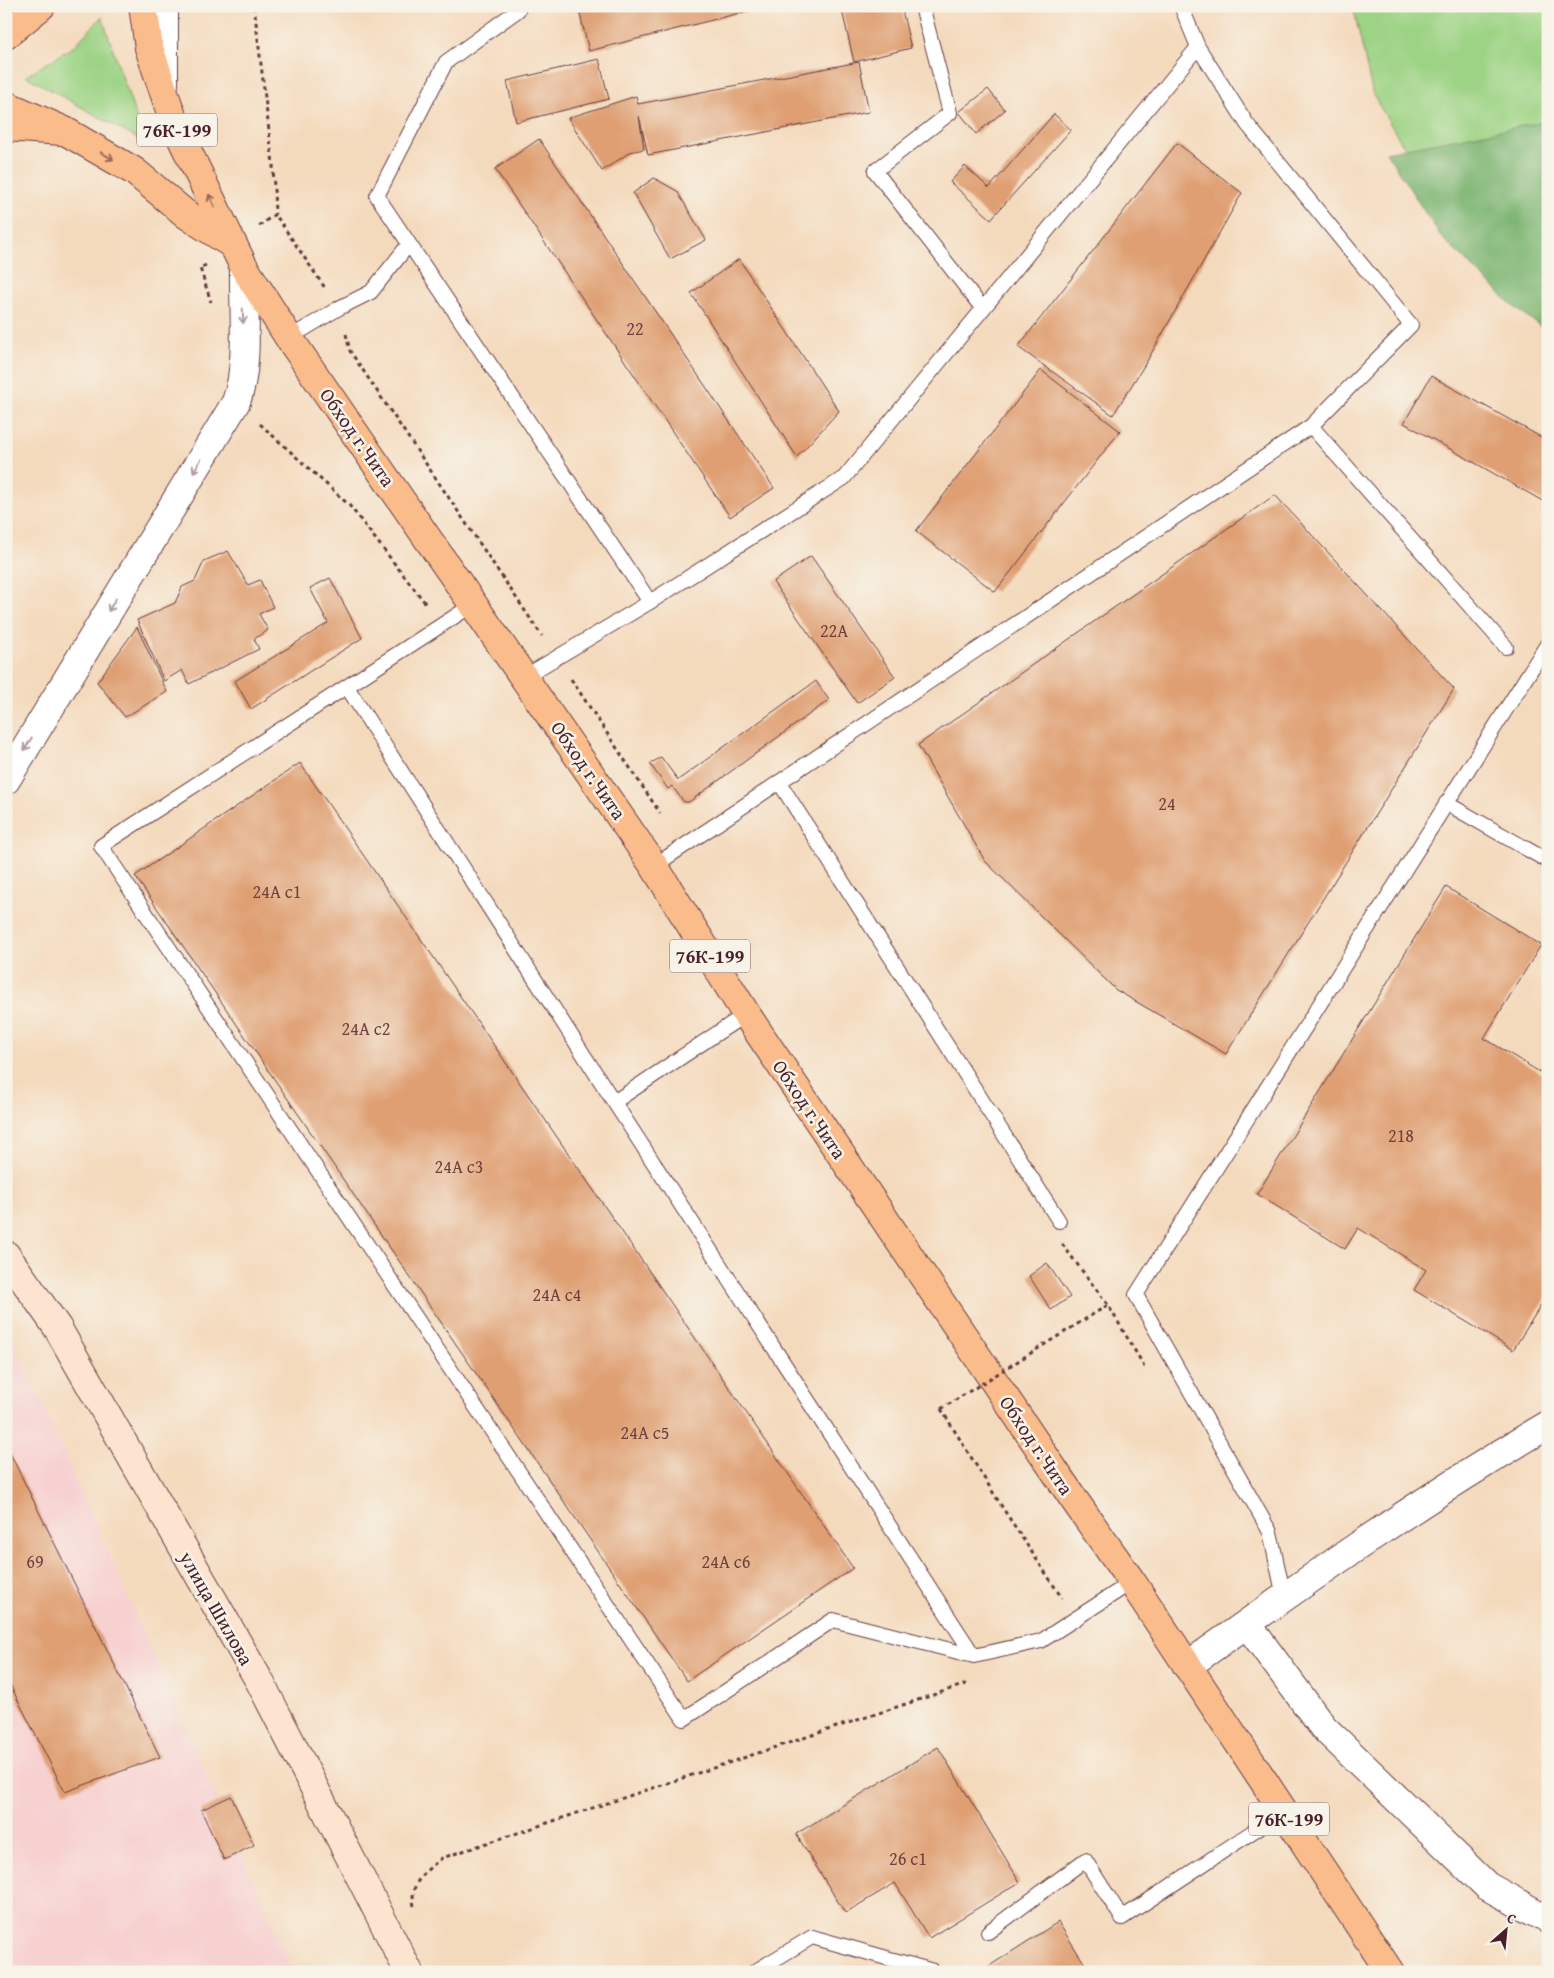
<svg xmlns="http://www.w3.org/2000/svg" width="1554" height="1978" font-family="'Gentium Book Plus',serif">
<rect width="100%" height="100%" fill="#f7f3e8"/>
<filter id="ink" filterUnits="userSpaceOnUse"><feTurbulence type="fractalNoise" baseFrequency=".02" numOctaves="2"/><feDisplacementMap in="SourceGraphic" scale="10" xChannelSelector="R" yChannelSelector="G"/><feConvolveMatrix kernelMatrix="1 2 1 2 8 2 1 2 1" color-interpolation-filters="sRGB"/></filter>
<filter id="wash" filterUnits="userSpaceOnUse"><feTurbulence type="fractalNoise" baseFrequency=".0096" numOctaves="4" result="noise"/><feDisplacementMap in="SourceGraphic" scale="20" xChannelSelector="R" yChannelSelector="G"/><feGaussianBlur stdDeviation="1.12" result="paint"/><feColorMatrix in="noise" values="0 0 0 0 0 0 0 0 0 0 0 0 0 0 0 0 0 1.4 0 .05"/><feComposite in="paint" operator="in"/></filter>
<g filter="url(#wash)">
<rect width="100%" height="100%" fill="#f4dabd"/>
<!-- built -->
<path fill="#f7d0d0" d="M6,1323L294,1972H6Z"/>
<!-- green -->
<path fill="#9cd384" stroke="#737958" d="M1353,6H1548V320L1476,267L1373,95Z
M102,17L145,143L26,76L73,47Z"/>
<!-- forest -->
<path fill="#7db572" stroke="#646a4e" d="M1548,121V332L1513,306L1441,237L1386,152Z"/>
<g id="blocks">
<!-- building -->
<path fill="#df9f72" d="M578,6H764V7L589,51Z
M841,6H901L911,48L854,62Z
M599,59L609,99L516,122L507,81Z
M859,62L869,112L648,155L639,116L644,149L630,152L602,171L568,118L636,96L638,104Z
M988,89L1005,110L976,134L959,112Z
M1054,114L1071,130L991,219L950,182L965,166L989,188Z
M539,139L774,488L730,517L495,169Z
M1177,143L1242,193L1147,361L1113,415L1018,347Z
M654,178L677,191L706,240L670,259L633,193Z
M739,259L839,411L797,457L691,293Z
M1041,370L1120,431L995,592L916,531Z
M1431,376L1548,441V504L1404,423Z
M1275,495L1454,689L1226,1054L1116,990L985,861L918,745Z
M228,551L248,585L260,580L273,607L259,614L268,630L254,639L259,649L189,684L182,670L164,681L137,620L175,603L182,587L195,581L204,561Z
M811,556L895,677L857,703L773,582Z
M330,578L362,638L251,709L235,681L328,623L310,588Z
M137,627L167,692L125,717L97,682Z
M816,681L829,700L689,802H684L672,786L668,789L650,764L661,757L678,780Z
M300,763L853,1568L687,1681L135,876Z
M1446,887L1541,945L1484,1038L1546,1076L1548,1073V1294L1513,1350L1414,1290L1426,1270L1358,1228L1345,1249L1257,1194Z
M1047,1263L1070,1297L1051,1310L1029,1276Z
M6,1445L160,1757L65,1792L6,1677Z
M938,1747L1020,1882L929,1938L895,1883L845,1913L796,1834Z
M231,1796L254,1845L224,1860L201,1810Z
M1058,1922L1090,1972H980Z
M246,1967L247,1972H232V1971Z"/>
</g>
</g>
<g filter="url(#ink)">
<use href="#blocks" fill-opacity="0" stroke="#643b41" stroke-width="1"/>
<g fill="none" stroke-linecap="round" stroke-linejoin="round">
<!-- service casing -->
<g stroke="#643b41" stroke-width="16">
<path id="service" d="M517,6L518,10L446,62L377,196L650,602
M922,6L950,113L875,171L983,309
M1181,6L1198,47L1247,124L1411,325L1311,426
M289,338L339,308L371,292L409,244
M474,604L101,846L684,1719L833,1620L974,1656L1041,1641L1132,1582
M524,677L650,602L844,478L1198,47
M347,687L614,1102
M779,782L1059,1221
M1446,803L1548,861
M654,866L1311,426L1506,647
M746,1014L614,1102L974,1656
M1284,1597L1270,1532L1136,1295L1548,643
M988,1932L1085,1860L1122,1918L1284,1811
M754,1972L812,1937L933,1971"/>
</g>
<!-- minor casing -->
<g stroke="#643b41" stroke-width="30">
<path id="minor" d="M6,780L236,402C250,366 243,307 244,267
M1247,1624L1323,1727L1487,1886L1548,1920
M1187,1666C1305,1582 1423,1498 1548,1425"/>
</g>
<!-- tertiary casing -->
<g stroke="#643b41" stroke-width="30">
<path id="tertiary" d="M164,84V6"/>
</g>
<!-- secondary casing -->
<g stroke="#643b41" stroke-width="30">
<path id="secondary" d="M6,1255L57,1327L260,1682L409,1972"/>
</g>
<!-- primary casing -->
<g stroke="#643b41" stroke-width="30">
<path id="primary" d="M6,127L62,131"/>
</g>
<!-- trunk casing -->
<g stroke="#643b41" stroke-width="30">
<path id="trunk" d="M143,6L149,48L175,125L244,267L289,338L654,866L746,1014L1075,1501L1132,1582L1390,1972
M6,35L41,6
M6,105L65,131L134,171L187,215L233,245"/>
</g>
<!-- path -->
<path stroke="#643b41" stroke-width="3" stroke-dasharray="4 4" stroke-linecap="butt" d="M254,6L273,164L275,214
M259,226L275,214L325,288
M206,265L200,268L211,302
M346,334L350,351L542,636
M260,424L349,505L426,604
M571,679L660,813
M1062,1244L1108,1305L1144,1366L1148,1365
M941,1409L1004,1510L1062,1598
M414,1906C409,1883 425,1871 442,1858L969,1683"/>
<!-- service -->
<use href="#service" stroke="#fff" stroke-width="14"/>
<!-- minor -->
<use href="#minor" stroke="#fff" stroke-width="28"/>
<!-- tertiary -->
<use href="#tertiary" stroke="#fff" stroke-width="28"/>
<!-- secondary -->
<use href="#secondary" stroke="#fde4d1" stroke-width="28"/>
<!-- primary -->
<use href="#primary" stroke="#fabc8b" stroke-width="28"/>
<!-- trunk -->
<use href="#trunk" stroke="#fabc8b" stroke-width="28"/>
<!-- path-bridge -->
<path stroke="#643b41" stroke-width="3" stroke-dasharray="4 4" stroke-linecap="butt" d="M941,1409L1108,1305"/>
</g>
<!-- one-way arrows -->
<defs><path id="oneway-shaft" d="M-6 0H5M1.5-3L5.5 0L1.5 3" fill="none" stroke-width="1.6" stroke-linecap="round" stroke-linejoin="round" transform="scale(1.25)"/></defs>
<g stroke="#996656">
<use href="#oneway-shaft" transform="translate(107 156) rotate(30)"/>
<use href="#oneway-shaft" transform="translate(212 201) rotate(-116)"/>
</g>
<g stroke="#ae9aa0">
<use href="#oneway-shaft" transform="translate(243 316) rotate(88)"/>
<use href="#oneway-shaft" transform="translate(197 466) rotate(121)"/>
<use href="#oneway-shaft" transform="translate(112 605) rotate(121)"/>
<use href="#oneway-shaft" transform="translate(28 744) rotate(121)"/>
</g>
</g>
<g text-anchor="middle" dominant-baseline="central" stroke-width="5" stroke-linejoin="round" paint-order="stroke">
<!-- number labels -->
<g font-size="18" fill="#6f3f3d">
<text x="635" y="328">22</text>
<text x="834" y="630">22А</text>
<text x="1167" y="803">24</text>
<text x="277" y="891">24А с1</text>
<text x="366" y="1028">24А с2</text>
<text x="1401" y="1135">218</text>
<text x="459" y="1166">24А с3</text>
<text x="557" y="1294">24А с4</text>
<text x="645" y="1432">24А с5</text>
<text x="35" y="1561">69</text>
<text x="726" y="1561">24А с6</text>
<text x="908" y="1858">26 с1</text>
</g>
<!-- shield labels -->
<g fill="#f7f3e8" stroke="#7e5f64" stroke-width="1">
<rect x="137" y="113.5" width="80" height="33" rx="4"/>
<rect x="670" y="939.5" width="80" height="33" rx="4"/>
<rect x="1249" y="1802.5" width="80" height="33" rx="4"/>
</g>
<g font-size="19" font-weight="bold" fill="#4a1f2b">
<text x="177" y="130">76К-199</text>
<text x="710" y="956">76К-199</text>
<text x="1289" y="1819">76К-199</text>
</g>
<!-- street labels -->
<g font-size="20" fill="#4a1f2b" stroke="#f7f3e8">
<text transform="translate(358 437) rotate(55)">Обход г.Чита</text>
<text transform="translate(589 770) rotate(55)">Обход г.Чита</text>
<text transform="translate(810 1109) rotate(56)">Обход г.Чита</text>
<text transform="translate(1037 1445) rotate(56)">Обход г.Чита</text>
<text transform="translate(217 1608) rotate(60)">улица Шилова</text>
</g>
</g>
<!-- margin -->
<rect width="1554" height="1978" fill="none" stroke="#f7f3e8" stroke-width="25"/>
<!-- north arrow -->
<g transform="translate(1506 1930) rotate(27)" stroke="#f7f3e8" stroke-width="4" paint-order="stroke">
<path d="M0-4L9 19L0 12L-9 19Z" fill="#4a1f2b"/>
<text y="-8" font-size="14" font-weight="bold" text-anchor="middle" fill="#4a1f2b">С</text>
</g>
</svg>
